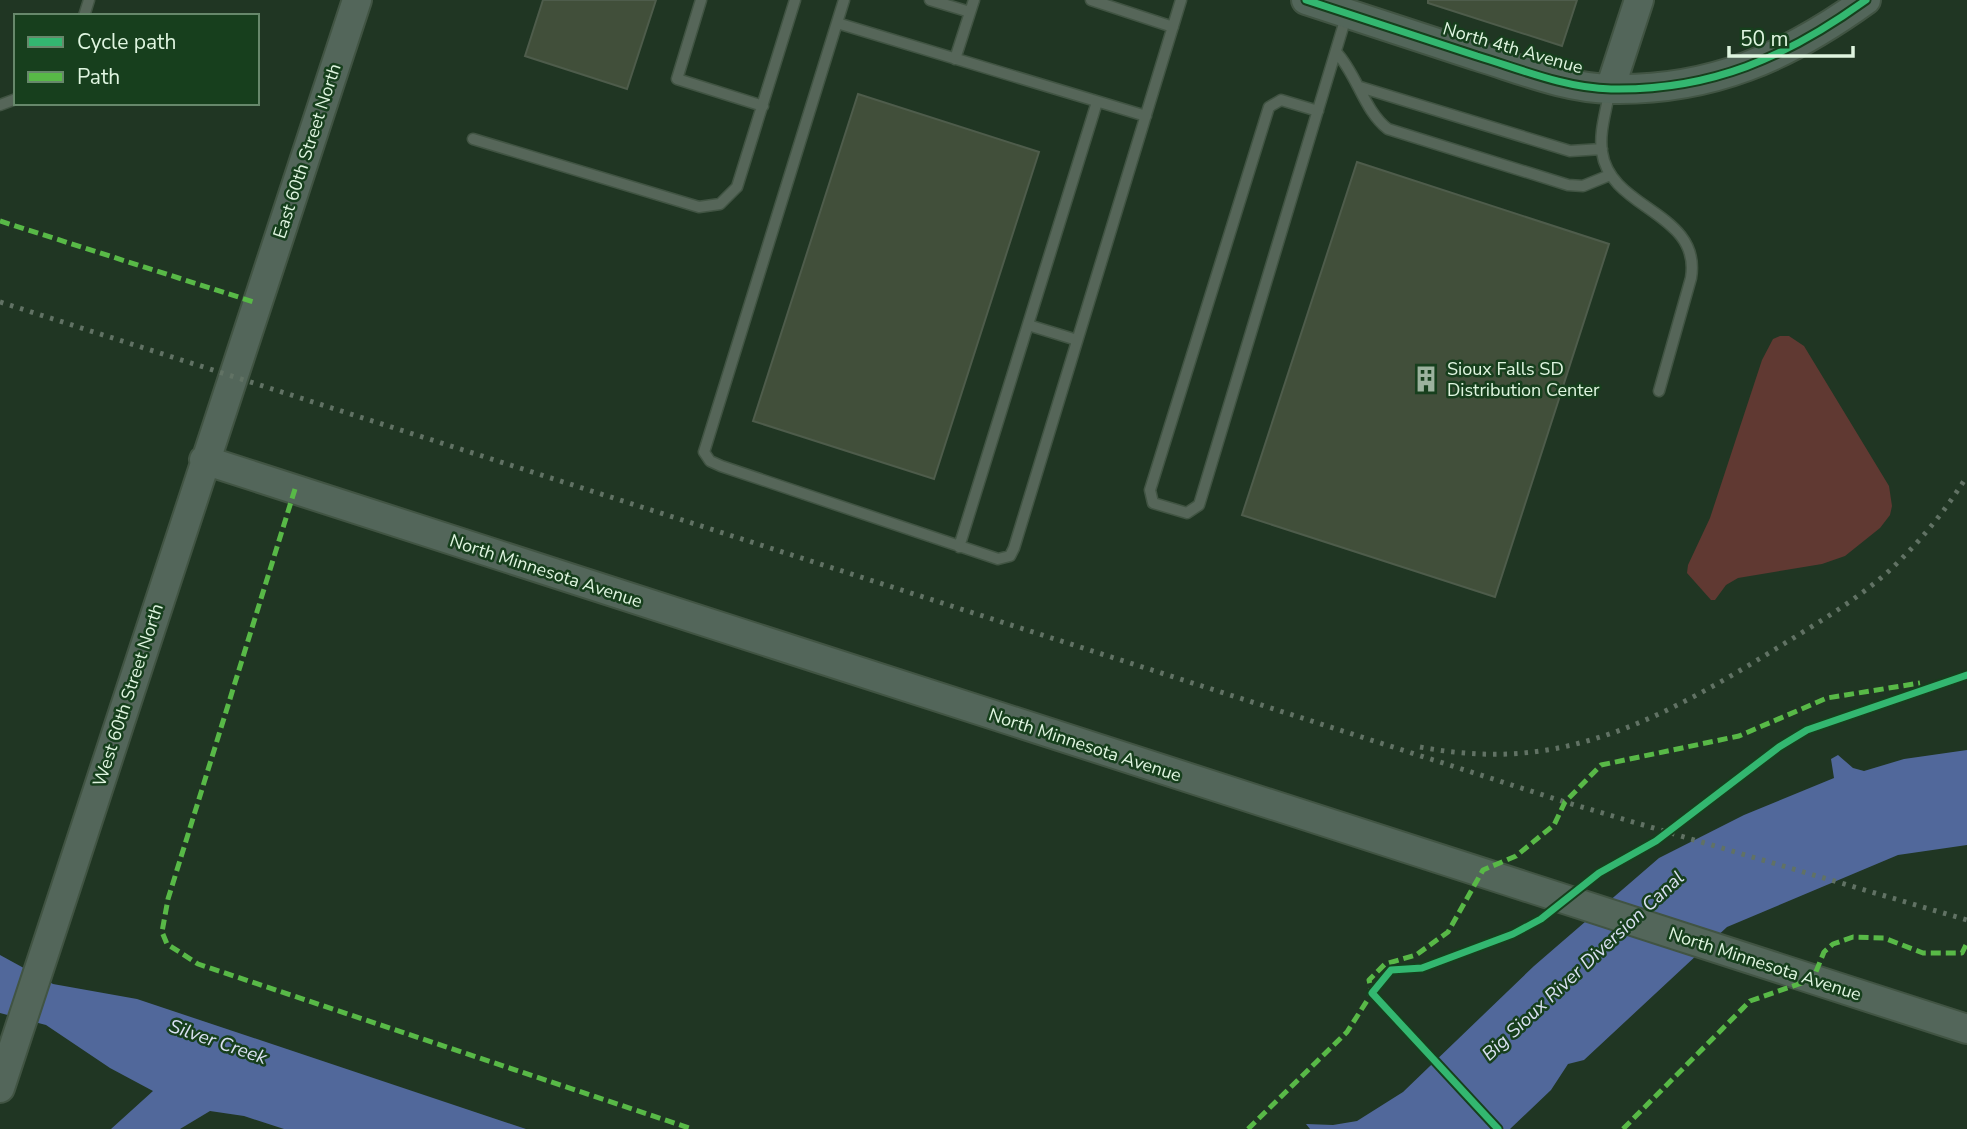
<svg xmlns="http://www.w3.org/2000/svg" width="1967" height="1129" font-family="'Nunito Sans',sans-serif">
<rect width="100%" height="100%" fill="#203623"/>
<!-- green -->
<path fill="#603932" d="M1780,336H1789L1804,346L1889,486L1892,506L1890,515L1880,528L1845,556L1822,564L1738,578L1726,585L1715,600H1711L1687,573L1688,565L1710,518L1762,360L1773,339Z"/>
<!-- water -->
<path fill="#51689b" d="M1967,750V845L1898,855L1727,927L1584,1060L1568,1064L1551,1090L1510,1129H1310L1306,1124L1333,1125L1357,1121L1403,1092L1534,966L1659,858L1744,815L1834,778L1831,759L1838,755L1853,768L1864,771L1904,759Z
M0,955L53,984L137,999L526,1129H284L244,1116L210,1111L180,1129H111L153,1091L110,1068L46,1025L0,1013Z"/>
<!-- building -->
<path fill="#414f3a" stroke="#4e5c4b" stroke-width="2" d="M543,0H656L627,89L525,56Z
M1428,0H1577L1562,46L1428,3Z
M858,94L1039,152L934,479L753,421Z
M1357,162L1609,244L1495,597L1242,515Z"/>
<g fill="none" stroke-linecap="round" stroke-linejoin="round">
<!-- lane casing -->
<g stroke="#415443" stroke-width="13">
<path id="lane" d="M701,0L677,79L763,106
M844,0L704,452L710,461L721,466L998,559L1010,556L1014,548L1181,0
M930,0L970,12
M1091,0L1173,27
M84,16L89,0
M837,23L1146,116
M1336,52C1357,74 1364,111 1388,129L1568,185L1583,186L1610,175
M955,59L974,0
M1360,87L1570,151L1602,149
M1609,93C1606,112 1599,132 1602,152C1610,210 1702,212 1691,278L1659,391
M0,105L16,99
M1318,111L1281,100L1269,107L1150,490L1153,503L1187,513L1199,505L1346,17
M473,139L699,207L720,204L737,187L795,0
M1028,325L1077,340
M959,547L1097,102"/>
</g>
<!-- secondary casing -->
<g stroke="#415443" stroke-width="32">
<path id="secondary" d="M1306,0C1363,19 1420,37 1477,56C1520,69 1565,88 1611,89C1711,91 1787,57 1866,0
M1610,89L1639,0
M204,460L1967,1029
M0,1088L357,0"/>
</g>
<!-- lane -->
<use href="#lane" stroke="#566659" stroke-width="10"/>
<!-- secondary -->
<use href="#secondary" stroke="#53665a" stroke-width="28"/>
<!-- rail -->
<path stroke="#617264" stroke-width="5" stroke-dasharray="3.5 7" stroke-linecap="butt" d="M0,302L1565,802L1967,920
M1420,747C1463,755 1504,757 1547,750C1632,736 1709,690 1782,645C1819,622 1858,599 1890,570C1920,542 1946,510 1967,476"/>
<!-- quiet -->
<path stroke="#58b947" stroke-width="5" stroke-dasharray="10 5" stroke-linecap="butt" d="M0,221L257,303
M295,489L168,899L162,932L167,944L198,964L692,1129
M1248,1129L1347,1032L1372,993L1369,980L1385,964L1416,955L1448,932L1483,870L1516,856L1554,825L1565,802L1601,765L1739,736L1827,698L1920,683
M1623,1129L1750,1001L1813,979L1824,952L1833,944L1853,937L1884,938L1923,953H1962L1967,943"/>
<!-- cycleway casing -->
<g stroke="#173f1d" stroke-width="11">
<path id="cycleway" d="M1306,0C1363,19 1420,37 1477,56C1520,69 1565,88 1611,89C1711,91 1787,57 1866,0
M1498,1129L1372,993L1391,970L1422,968L1513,934L1541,919L1599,873L1656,841L1779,747L1807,730L1967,675"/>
</g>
<!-- cycleway -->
<use href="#cycleway" stroke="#33b770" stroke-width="7"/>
</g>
<!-- icons -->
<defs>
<g id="building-bare" transform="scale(2.1)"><path d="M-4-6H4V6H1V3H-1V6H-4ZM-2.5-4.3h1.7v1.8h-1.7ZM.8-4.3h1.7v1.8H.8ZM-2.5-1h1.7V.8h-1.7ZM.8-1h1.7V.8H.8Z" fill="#9cb29e" stroke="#173f1d" stroke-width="2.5" paint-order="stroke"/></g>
</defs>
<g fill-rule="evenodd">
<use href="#building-bare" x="1426" y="379"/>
</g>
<g text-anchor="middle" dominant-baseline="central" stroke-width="5" stroke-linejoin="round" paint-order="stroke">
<!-- street labels -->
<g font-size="18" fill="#dff5e0" stroke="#173f1d">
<text transform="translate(1513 48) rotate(16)">North 4th Avenue</text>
<text transform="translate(307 151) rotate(-72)">East 60th Street North</text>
<text transform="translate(546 571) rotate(18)">North Minnesota Avenue</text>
<text transform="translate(128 695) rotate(-72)">West 60th Street North</text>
<text transform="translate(1085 745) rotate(18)">North Minnesota Avenue</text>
<text transform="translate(1765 964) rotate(18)">North Minnesota Avenue</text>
</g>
<!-- poi labels -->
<g font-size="18" fill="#dff5e0" stroke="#173f1d" text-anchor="start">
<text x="1447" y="369">Sioux Falls SD<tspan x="1447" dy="21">Distribution Center</tspan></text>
</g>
<!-- water labels -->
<g font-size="19" font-style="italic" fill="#dae1f3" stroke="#173f1d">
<text transform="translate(1583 966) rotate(-43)">Big Sioux River Diversion Canal</text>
<text transform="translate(218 1042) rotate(19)">Silver Creek</text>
</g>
</g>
<!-- legend -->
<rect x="14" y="14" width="245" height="91" fill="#173f1d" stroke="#67886b" stroke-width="2"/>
<rect x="28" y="37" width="35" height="10" fill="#33b770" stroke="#67886b" stroke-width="2"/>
<text x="77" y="49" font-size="21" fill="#dff5e0">Cycle path</text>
<rect x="28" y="72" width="35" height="10" fill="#58b947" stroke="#67886b" stroke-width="2"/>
<text x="77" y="84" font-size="21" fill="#dff5e0">Path</text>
<!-- scale -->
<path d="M1729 46v10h124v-10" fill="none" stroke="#dff5e0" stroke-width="3.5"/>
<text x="1740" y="46" font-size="21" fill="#dff5e0" stroke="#173f1d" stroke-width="5" paint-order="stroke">50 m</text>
</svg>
